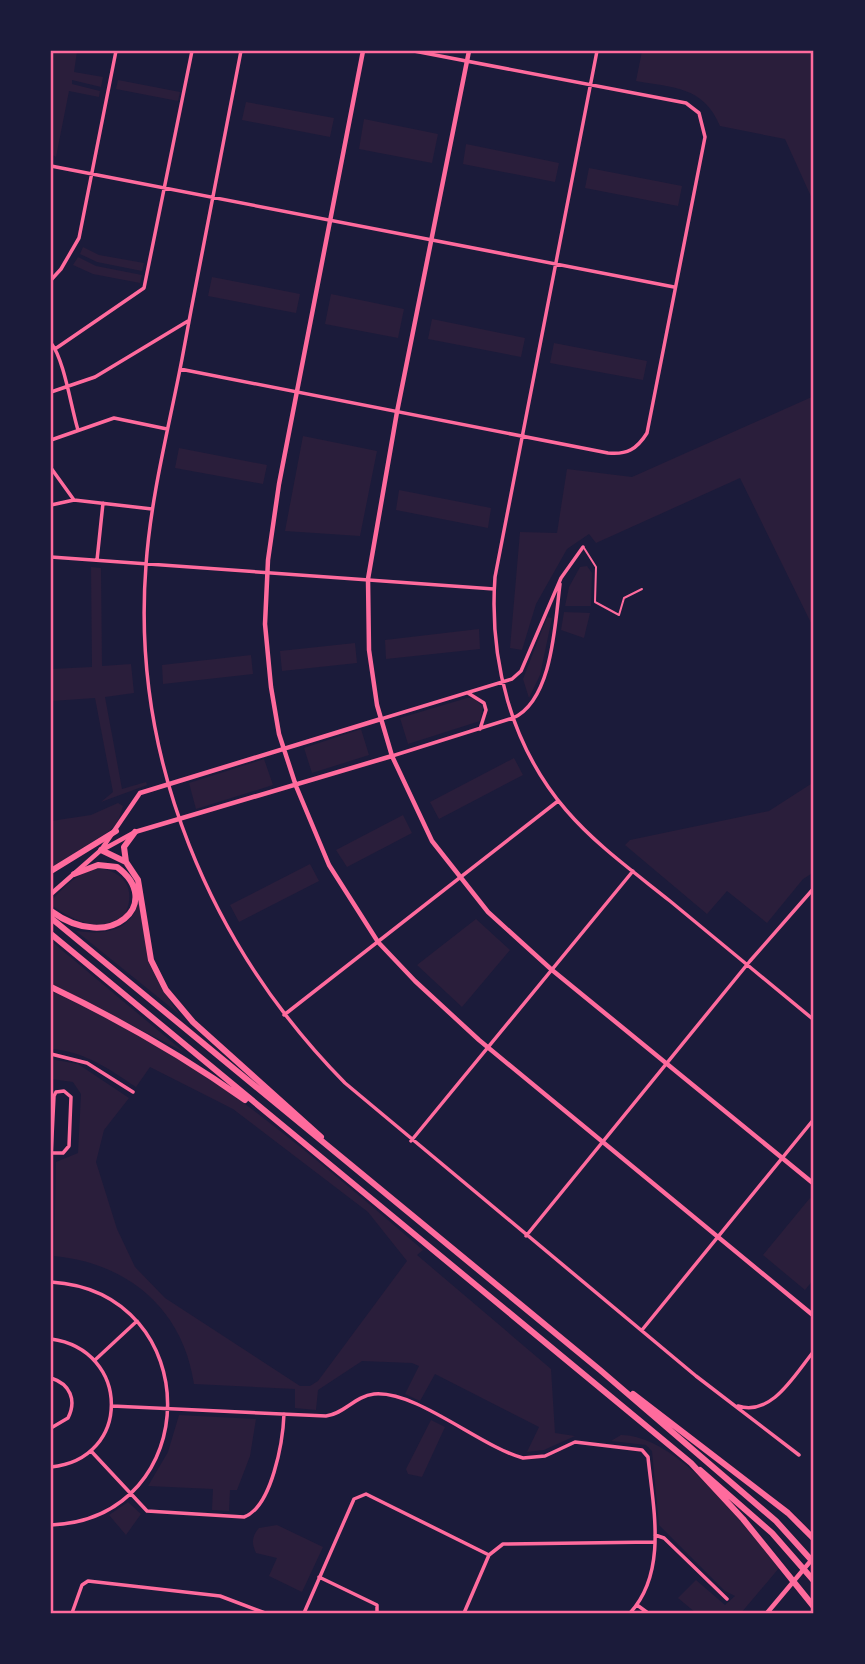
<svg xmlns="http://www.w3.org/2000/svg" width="865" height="1664" font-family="Literata,serif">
<rect width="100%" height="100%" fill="#1b1b3a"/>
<!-- green -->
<path fill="#2a1e3b" d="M51,51H77L74,72L103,77L101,87L72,80V84L100,91L99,97L69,91L56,157L51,154Z
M642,51H814V203L785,139L720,126C703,86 674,88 636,81Z
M118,80L180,92L178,101L116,89Z
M246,102L334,118L330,137L242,120Z
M364,119L438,134L432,163L359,149Z
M466,144L559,163L555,182L463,164Z
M589,168L682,186L678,206L585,188Z
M83,247L99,255L144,263L142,271L97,262L80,254Z
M78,257L96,266L142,275L140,283L93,274L73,265Z
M212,277L300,294L296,313L208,296Z
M331,294L404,309L398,338L325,324Z
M432,319L525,338L521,357L428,339Z
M554,343L647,361L643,380L550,363Z
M814,396V629L740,478L596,543L589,534L567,549L536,604L522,650L510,648L520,532L557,533L567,469L632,477Z
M303,436L377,451L360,536L285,531Z
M179,448L267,465L263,484L175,468Z
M399,490L491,508L488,528L396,510Z
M587,566L592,573L591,606H565L569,587L580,567Z
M91,567L101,568L102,666L131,664L134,693L105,697L122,789L146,782L147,785L101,802L113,792L95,698L51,701V669L92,667Z
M564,612L590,613L584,638L561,630Z
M547,617L552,618L540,675L529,698L523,679Z
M479,629L480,649L386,659L385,640Z
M355,643L357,663L282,671L280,651Z
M251,655L253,674L163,684L162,665Z
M467,698H474L483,707L480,721L408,744L400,718Z
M361,729L369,755L312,773L304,748Z
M514,758L523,775L439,819L430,802Z
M264,759L273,785L196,809L189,783Z
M814,782V872L803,879L767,923L727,891L707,914L625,845L630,840L769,811Z
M118,803L123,806L117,824L108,832L51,868V821L91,815Z
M403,815L412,833L347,867L336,850Z
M310,864L319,881L239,922L230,905Z
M100,868C126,873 136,890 125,915C98,934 75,921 51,905V901C66,885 78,872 100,868Z
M139,899C145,947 150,973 179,1014L76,931C105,935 132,932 139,899Z
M476,919L510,950L462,1007L417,965Z
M51,941L184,1052L51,984Z
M51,991C83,1006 116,1020 147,1038C246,1097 335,1175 423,1250L417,1255L551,1369L555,1433L575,1436L544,1450L527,1452L539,1427L435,1374L420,1401L405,1394L419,1366L412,1363L362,1361L318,1390L316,1410L295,1408V1389L194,1384C183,1309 128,1263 54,1256L56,1162L78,1153L81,1094L73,1082L51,1079V1059L78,1064L129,1098L104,1130L96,1162L117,1229L135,1267L165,1298L300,1386H310L318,1381L407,1261L368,1212L233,1109L150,1067L136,1087C109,1069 84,1051 51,1049Z
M810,1198L814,1201V1279L805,1290L763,1255Z
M179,1415L256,1419L250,1456L237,1490H230L229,1511L212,1510L213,1489L148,1486L168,1452Z
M431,1420L445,1427L422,1477L408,1474L406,1469Z
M621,1435C678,1435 745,1526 779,1568L741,1613H696L678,1598L696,1580L725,1605L735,1596L725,1591L659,1525L652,1451L646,1445L611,1441Z
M128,1502L141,1514L126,1535L109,1515Z
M277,1525L323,1547L302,1592L269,1576L277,1558L256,1553C252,1544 251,1537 259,1528Z"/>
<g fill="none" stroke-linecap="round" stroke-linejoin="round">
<!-- service -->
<path stroke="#ff6b9d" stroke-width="2" d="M584,548L596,567L595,602L619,615L624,598L642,589"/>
<!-- minor -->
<path stroke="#ff6b9d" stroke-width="3.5" d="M241,51C221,153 201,256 182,359C169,427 151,495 146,565C131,759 210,946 345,1083L696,1376L799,1455
M597,51L495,577C489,660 511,746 566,810C596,845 634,872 670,901C718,941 766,980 814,1020
M51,166L674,287
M51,280L61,269L79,238L116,51
M51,343C64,359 71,407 78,430
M55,349L144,288L192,51
M180,369L608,453C627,455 637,449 647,433L705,137L699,113L686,103L414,51
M51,392L95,377L188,321
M51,440L114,418L167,429
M51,468L74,500
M51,505L74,500L152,509
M51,557L494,589
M97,560L103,503
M468,693L484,703L486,710L480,729
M381,719L512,679L521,671L561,578L583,547
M392,756L513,718C553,700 555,622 560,584
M284,1015L558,801
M51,1054L87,1063L133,1092
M411,1141L633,871
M51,1157L54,1096L56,1092L64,1091L71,1097L69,1146L63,1153H51
M526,1236L750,961L814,888
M51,1282C207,1292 206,1518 51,1525
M642,1330L814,1119
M51,1339C131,1350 132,1459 51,1467
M95,1360L137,1321
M51,1378C70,1384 77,1400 68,1418L51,1428
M112,1406L326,1416C344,1414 355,1396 374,1394C416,1390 481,1447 523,1458L545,1456L575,1442L642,1450L648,1457C653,1507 668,1572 630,1613
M738,1406C772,1417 795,1374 814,1351
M91,1451L147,1511L244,1517C272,1507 283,1441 284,1414
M655,1535L664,1538L727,1599
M319,1577L377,1605V1613
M637,1605L648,1613
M72,1613L82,1585L88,1581L220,1596L265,1613
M304,1613L354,1499L366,1494L489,1555
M464,1613L489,1555L503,1544L654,1542"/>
<!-- tertiary -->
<path stroke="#ff6b9d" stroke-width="4.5" d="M363,51L279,484L268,560L265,624L271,687L279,734L296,786L329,865L378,942L415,981L479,1040L814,1316
M469,51L397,412L368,579L369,650L377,705L392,756L432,841L488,912L552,970L814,1184
M104,849L135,832L392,756
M51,894L101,850L140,793L381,719
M767,1613L814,1557"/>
<!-- motorway -->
<path stroke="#ff6b9d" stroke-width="6" d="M101,850L126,862L138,880L151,960L166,990L193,1022L321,1137
M126,862L124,847L135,832
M51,871L116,831
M51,911C111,955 165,902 117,867L98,865L74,874
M51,918L600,1370L776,1521L814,1563
M51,934L691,1463L743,1519L814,1607
M51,987C120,1020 183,1056 245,1100
M633,1394L788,1513L814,1539
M700,1470L772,1533L814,1581"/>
</g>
<!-- border -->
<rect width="865" height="1664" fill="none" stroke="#1b1b3a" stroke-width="105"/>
<rect x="52" y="52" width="760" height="1560" fill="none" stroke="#ff6b9d" stroke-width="2.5"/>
</svg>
